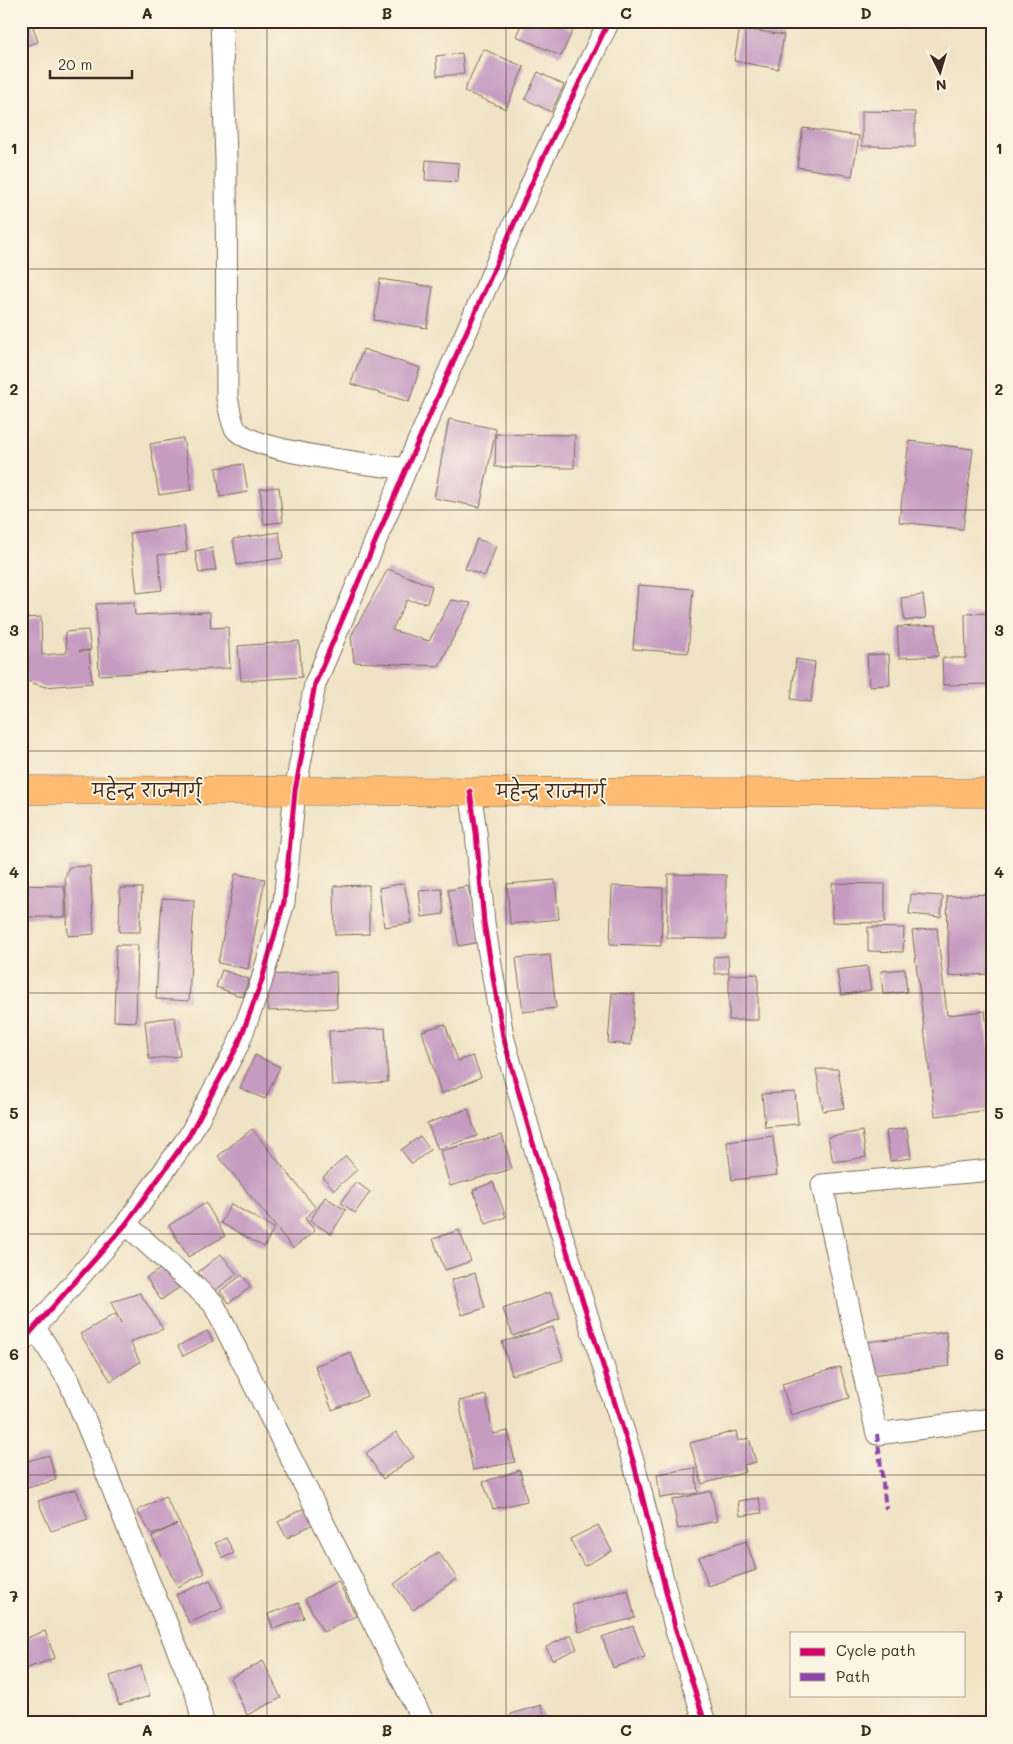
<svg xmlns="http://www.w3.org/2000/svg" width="1013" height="1744" font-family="Mali,'Playpen Sans Deva',sans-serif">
<rect width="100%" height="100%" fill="#fcf5e5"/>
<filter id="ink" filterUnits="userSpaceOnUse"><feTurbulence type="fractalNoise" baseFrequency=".02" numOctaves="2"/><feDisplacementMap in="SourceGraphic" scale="10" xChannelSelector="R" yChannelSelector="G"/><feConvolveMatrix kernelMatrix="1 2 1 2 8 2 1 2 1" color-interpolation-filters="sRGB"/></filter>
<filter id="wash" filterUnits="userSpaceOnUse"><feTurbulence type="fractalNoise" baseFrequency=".0096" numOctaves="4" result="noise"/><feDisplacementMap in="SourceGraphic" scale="20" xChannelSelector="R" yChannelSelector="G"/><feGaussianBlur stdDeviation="1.12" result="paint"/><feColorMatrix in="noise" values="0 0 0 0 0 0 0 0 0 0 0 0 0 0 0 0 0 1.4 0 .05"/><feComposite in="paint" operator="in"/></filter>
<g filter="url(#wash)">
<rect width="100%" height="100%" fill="#f0e3c5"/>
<g id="blocks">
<!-- building -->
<path fill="#c59bc1" d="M21,21H31L38,42L21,47Z
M523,21H553L573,30L561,56L516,36Z
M740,28L784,35L778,69L734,61Z
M483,49L524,67L506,109L464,91Z
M462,53L464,74L437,76L436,56Z
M538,72L564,85L551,112L525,99Z
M862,111L915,112V147L862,146Z
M803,128L859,136L852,176L797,167Z
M426,160L459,163L458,182L425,180Z
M380,279L433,287L427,328L374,320Z
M363,349L420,368L409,402L351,384Z
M449,419L496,429L480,507L434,498Z
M496,434L575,435L574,468L495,467Z
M183,438L192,490L159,495L150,444Z
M909,441L973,449L963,529L899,522Z
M243,464L248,492L220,497L216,468Z
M279,487L283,522L264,524L260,489Z
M184,526L187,552L158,555L162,590L137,593L130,533Z
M279,532L283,558L237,565L233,539Z
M477,539L496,546L485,576L465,569Z
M212,548L216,570L199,573L195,551Z
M388,569L432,586L427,603L407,600L392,630L429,641L451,600L471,603L439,666L354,662L351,636Z
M638,585L693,589L688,653L633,649Z
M923,595L926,618L905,621L901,598Z
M134,602L135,615L210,612L211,628L228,627L230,668L99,675L96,604Z
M989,613L990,684L943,685L942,658H966L965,614Z
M41,617L42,655L67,653L65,632L88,630L91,650L79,651H89L92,683L45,687L27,681L23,618Z
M936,625L938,656L899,658L897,627Z
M299,641L302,677L241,681L238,646Z
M889,654L890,685L869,686L867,655Z
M796,659L815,662L811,702L791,699Z
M90,866L94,934L68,936L65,877L69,867Z
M235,874L265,879L248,969L218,963Z
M668,874L726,875V939L667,938Z
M555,880L559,919L510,924L507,884Z
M404,883L412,923L384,927L379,888Z
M832,883L885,884V923L832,922Z
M21,885L63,886L65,892V917H21Z
M369,885V934L335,935L334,886Z
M468,886L480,942L459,946L448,890Z
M612,886L663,888L661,946L610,944Z
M120,888H142L140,932H119Z
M442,889L444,914L422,917L419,891Z
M911,894L943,896L941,917L909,914Z
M991,894L992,974L949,976L947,896Z
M162,898L194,900L189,1001L156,999Z
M868,927L904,928L903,952L868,951Z
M937,928L947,1015L985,1011L992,1069V1110L935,1116L912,931Z
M116,945H138L136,1022L114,1021Z
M550,955L556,1008L523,1012L516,958Z
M728,956L729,973L715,974L713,957Z
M867,966L871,990L841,995L837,970Z
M905,969L907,992L883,994L881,971Z
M222,970L249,979L243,997L216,987Z
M336,972L337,1008L269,1011L267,975Z
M758,974V1020H729V975Z
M612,993L635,994L631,1045L608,1043Z
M175,1017L180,1056L149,1059L145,1021Z
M445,1024L458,1061L473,1056L481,1077L441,1094L422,1031Z
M385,1028L388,1082L332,1085L329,1031Z
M255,1055L280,1067L265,1099L240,1088Z
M816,1069H838L844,1108L823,1111Z
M795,1092L798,1124L765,1127L762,1094Z
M468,1109L477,1136L438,1149L427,1123Z
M907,1128L911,1158L890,1161L886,1131Z
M252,1129L316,1208L305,1218L315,1231L293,1248L218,1156Z
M862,1131L866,1157L833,1162L828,1137Z
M502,1135L512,1169L450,1186L440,1151Z
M420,1136L430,1150L412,1164L401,1150Z
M773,1136L777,1175L732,1180L727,1142Z
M346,1156L357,1170L334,1190L323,1177Z
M356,1182L370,1192L355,1213L341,1203Z
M493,1182L506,1217L486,1224L473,1190Z
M325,1197L346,1210L331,1234L310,1221Z
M206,1203L225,1236L188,1257L169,1225Z
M231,1204L274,1228L264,1247L221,1223Z
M459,1230L471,1261L445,1270L433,1239Z
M221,1254L237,1274L213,1292L198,1272Z
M168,1264L183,1285L161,1300L146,1278Z
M475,1273L485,1308L462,1315L451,1280Z
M242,1275L251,1287L229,1303L220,1291Z
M550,1292L560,1319L513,1336L503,1309Z
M140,1293L163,1329L130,1342L140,1362L111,1381L80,1334L115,1314L121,1323L111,1302Z
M553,1327L563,1360L512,1375L502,1342Z
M207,1331L213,1341L183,1356L178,1346Z
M946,1332L950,1366L870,1375L866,1342Z
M351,1352L367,1396L332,1410L315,1366Z
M840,1367L849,1398L791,1415L782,1384Z
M486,1395L493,1434L508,1431L515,1462L473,1470L459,1401Z
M736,1431L738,1441L749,1438L756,1462L744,1465L746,1472L702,1484L690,1443Z
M396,1432L414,1457L383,1479L366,1453Z
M49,1455L56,1480L27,1488L21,1469V1463Z
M695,1468L698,1493L660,1498L657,1474Z
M520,1470L527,1501L493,1509L483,1482Z
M76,1489L88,1519L51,1531L38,1501Z
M711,1491L717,1521L678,1529L672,1500Z
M165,1496L205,1573L178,1587L152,1537L177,1524L152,1535L137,1511Z
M759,1498L762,1513L740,1516L738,1501Z
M306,1507L315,1523L287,1538L278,1522Z
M598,1525L612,1551L584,1566L570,1539Z
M226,1538L234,1553L223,1558L215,1543Z
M746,1541L756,1570L708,1586L699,1557Z
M438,1552L457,1578L413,1610L394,1584Z
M210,1580L223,1608L189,1623L176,1595Z
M338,1581L356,1616L323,1632L305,1599Z
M628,1590L635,1618L579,1632L572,1604Z
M299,1603L304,1618L273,1629L268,1614Z
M633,1626L645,1657L613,1668L602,1637Z
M45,1631L55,1658L22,1670L21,1640Z
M571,1635L577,1649L552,1660L546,1647Z
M263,1661L281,1698L247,1715L230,1678Z
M141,1666L150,1696L119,1705L110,1676Z
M541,1705L547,1723H514L511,1714Z"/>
</g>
</g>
<g filter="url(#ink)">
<use href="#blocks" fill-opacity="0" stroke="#7a6b58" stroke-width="1"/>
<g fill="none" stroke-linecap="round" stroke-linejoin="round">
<!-- street casing -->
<g stroke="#7a6b58" stroke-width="23">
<path id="street" d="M221,21L226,159L227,398C229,406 231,422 235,428C251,453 374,464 406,469
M470,791L476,832L484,923L503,1036L532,1140L634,1464L675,1627L705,1723
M992,1170L822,1185L877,1434L992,1419
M126,1224L213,1303L424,1723
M35,1328L69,1381L97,1449L147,1577L196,1693L203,1723
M21,1343L126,1224L189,1136L238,1045L261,983L284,902L295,791L315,684L406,469L543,158L609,21"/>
</g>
<!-- highway casing -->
<g stroke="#7a6b58" stroke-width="29">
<path id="highway" d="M21,790L992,793"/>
</g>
<!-- street -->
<use href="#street" stroke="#fff" stroke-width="21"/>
<!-- highway -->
<use href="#highway" stroke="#ffbb71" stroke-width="28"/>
<!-- quiet -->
<path stroke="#8e44ad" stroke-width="4" stroke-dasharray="8 4" stroke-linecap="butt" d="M877,1434L886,1509"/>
<!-- cycleway casing -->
<g stroke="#fcf5e5" stroke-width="8">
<path id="cycleway" d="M470,791L476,832L484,923L503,1036L532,1140L634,1464L675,1627L705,1723
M21,1343L126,1224L189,1136L238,1045L261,983L284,902L295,791L315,684L406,469L543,158L609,21"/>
</g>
<!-- cycleway -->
<use href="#cycleway" stroke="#d6006c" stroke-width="5"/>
</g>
</g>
<!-- grid -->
<path fill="none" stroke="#3b2a1e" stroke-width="1" stroke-opacity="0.55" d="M267,21V1723M506,21V1723M746,21V1723M21,269H992M21,510H992M21,751H992M21,993H992M21,1234H992M21,1475H992"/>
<g text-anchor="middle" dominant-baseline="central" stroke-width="4" stroke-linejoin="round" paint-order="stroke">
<!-- street labels -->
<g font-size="18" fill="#3b2a1e" stroke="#fcf5e5">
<text x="147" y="790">महेन्द्र राज्मार्ग्</text>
<text x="551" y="791">महेन्द्र राज्मार्ग्</text>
</g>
</g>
<!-- margin -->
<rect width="1013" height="1744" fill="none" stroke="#fcf5e5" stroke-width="55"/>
<!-- legend -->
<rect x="790" y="1632" width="175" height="65" fill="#fcf5e5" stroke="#afa495"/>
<rect x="800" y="1648" width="25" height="8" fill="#d6006c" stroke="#afa495"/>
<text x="836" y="1656" font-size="15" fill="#3b2a1e">Cycle path</text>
<rect x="800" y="1673" width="25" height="8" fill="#8e44ad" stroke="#afa495"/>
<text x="836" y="1682" font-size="15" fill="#3b2a1e">Path</text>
<!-- north arrow -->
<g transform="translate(940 72) rotate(175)" stroke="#fcf5e5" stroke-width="4" paint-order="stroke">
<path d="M0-4L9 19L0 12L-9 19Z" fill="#3b2a1e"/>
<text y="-8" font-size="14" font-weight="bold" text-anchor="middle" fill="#3b2a1e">N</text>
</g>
<!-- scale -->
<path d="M50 70v8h82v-8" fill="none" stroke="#3b2a1e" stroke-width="2.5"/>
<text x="58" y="70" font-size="15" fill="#3b2a1e" stroke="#fcf5e5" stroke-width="4" paint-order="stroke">20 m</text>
<rect x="28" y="28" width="958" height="1688" fill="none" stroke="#3b2a1e" stroke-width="2"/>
<g font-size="16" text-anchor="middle" font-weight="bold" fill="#3b2a1e">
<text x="147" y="19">A</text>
<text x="387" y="19">B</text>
<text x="626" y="19">C</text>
<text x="866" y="19">D</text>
<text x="14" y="154">1</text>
<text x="999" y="154">1</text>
<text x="14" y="395">2</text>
<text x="999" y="395">2</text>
<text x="14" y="636">3</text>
<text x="999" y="636">3</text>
<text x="14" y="878">4</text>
<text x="999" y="878">4</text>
<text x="14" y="1119">5</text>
<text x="999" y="1119">5</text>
<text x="14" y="1360">6</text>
<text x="999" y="1360">6</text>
<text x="14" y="1602">7</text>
<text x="999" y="1602">7</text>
<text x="147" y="1736">A</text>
<text x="387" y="1736">B</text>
<text x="626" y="1736">C</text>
<text x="866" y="1736">D</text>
</g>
</svg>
